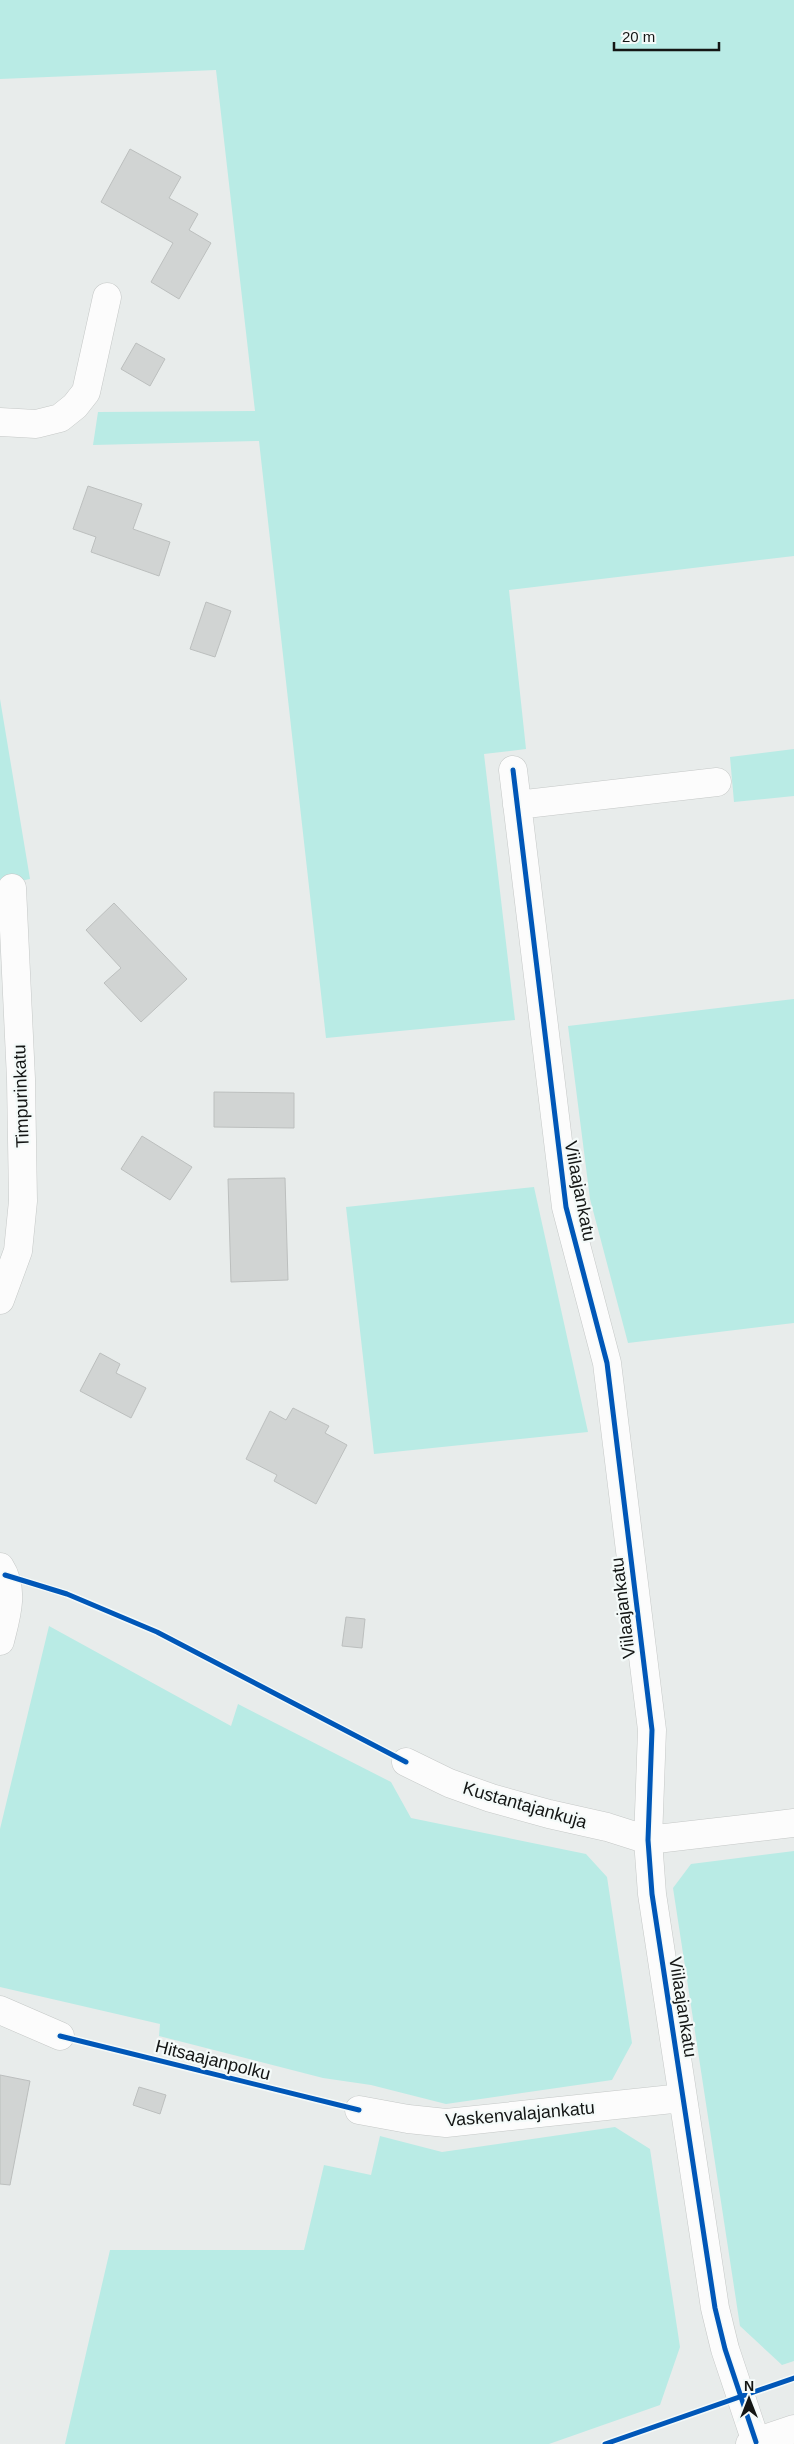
<svg xmlns="http://www.w3.org/2000/svg" width="794" height="2444" font-family="Arial,sans-serif">
<rect width="100%" height="100%" fill="#e8eceb"/>
<!-- green -->
<path fill="#b9ebe5" d="M0,0H794V556L509,590L526,749L484,754L515,1020L326,1038L259,441L93,445L98,412L255,411L216,70L0,79Z
M0,699L30,879L0,885Z
M794,749V796L734,802L730,757Z
M794,999V1323L628,1343L590,1199L568,1026Z
M534,1187L588,1432L374,1454L346,1207Z
M49,1626L231,1726L238,1704L391,1782L411,1818L586,1854L607,1877L632,2043L612,2080L446,2104L371,2085L323,2078L159,2036L160,2024L0,1987V1829Z
M794,1851V2361L782,2365L740,2326L673,1888L691,1864Z
M615,2127L650,2149L680,2347L660,2405L549,2444H65L110,2250H304L324,2165L371,2175L380,2136L442,2152Z"/>
<!-- building -->
<path fill="#d1d4d3" stroke="#bcbfbe" d="M130,149L181,177L169,198L198,214L189,230L211,243L179,299L151,282L173,243L101,202Z
M136,343L165,359L150,386L121,369Z
M88,486L142,504L133,529L170,542L159,576L91,552L96,537L73,529Z
M206,602L231,611L215,657L190,649Z
M114,903L187,979L141,1022L104,983L121,968L86,930Z
M214,1092L294,1093V1128L214,1127Z
M142,1136L192,1167L170,1200L121,1169Z
M285,1178L288,1280L231,1282L228,1179Z
M100,1353L120,1364L116,1373L146,1388L131,1418L80,1391Z
M293,1408L329,1426L325,1433L347,1445L316,1504L274,1481L277,1475L246,1459L270,1411L286,1420Z
M346,1617L365,1619L362,1648L342,1646Z
M0,2075L30,2081L10,2185L0,2184Z
M139,2087L166,2095L160,2114L133,2105Z"/>
<g fill="none" stroke-linecap="round" stroke-linejoin="round">
<!-- street casing -->
<g stroke="#c5c8c7" stroke-width="29">
<path id="street" d="M0,422L36,424L60,418L75,406L86,392L107,297
M513,770L566,1207L607,1363L652,1730L648,1840L652,1894L715,2308L725,2349L756,2442
M517,805L717,782
M0,1300L18,1251L23,1201L21,1079L12,888
M0,1567C15,1590 6,1617 0,1641
M406,1762L449,1783L491,1798L549,1814L607,1827L648,1840L794,1823
M0,2010L60,2036
M359,2110L408,2119L446,2123L682,2098"/>
</g>
<!-- secondary casing -->
<g stroke="#c5c8c7" stroke-width="29">
<path id="secondary" d="M750,2444L794,2429"/>
</g>
<!-- street -->
<use href="#street" stroke="#fcfcfc" stroke-width="28"/>
<!-- secondary -->
<use href="#secondary" stroke="#fcfcfc" stroke-width="28"/>
<!-- cycleway casing -->
<g stroke="#f4faf9" stroke-width="8">
<path id="cycleway" d="M513,770L566,1207L607,1363L652,1730L648,1840L652,1894L715,2308L725,2349L756,2442
M5,1575L67,1594L157,1632L406,1762
M60,2036L359,2110
M605,2444L794,2378"/>
</g>
<!-- cycleway -->
<use href="#cycleway" stroke="#0057b8" stroke-width="5"/>
</g>
<g text-anchor="middle" dominant-baseline="central" stroke-width="4.5" stroke-linejoin="round" paint-order="stroke">
<!-- street labels -->
<g font-size="18" fill="#141615" stroke="#f4faf9">
<text transform="translate(21 1096) rotate(-92)">Timpurinkatu</text>
<text transform="translate(580 1191) rotate(79)">Viilaajankatu</text>
<text transform="translate(623 1608) rotate(-97)">Viilaajankatu</text>
<text transform="translate(525 1805) rotate(16)">Kustantajankuja</text>
<text transform="translate(683 2007) rotate(81)">Viilaajankatu</text>
<text transform="translate(213 2060) rotate(14)">Hitsaajanpolku</text>
<text transform="translate(520 2114) rotate(-5)">Vaskenvalajankatu</text>
</g>
</g>
<!-- north arrow -->
<g transform="translate(749 2399)" stroke="#f4faf9" stroke-width="4" paint-order="stroke">
<path d="M0-4L9 19L0 12L-9 19Z" fill="#141615"/>
<text y="-8" font-size="14" font-weight="bold" text-anchor="middle" fill="#141615">N</text>
</g>
<!-- scale -->
<path d="M614 42v8h105v-8" fill="none" stroke="#141615" stroke-width="2.5"/>
<text x="622" y="42" font-size="15" fill="#141615" stroke="#f4faf9" stroke-width="4" paint-order="stroke">20 m</text>
</svg>
